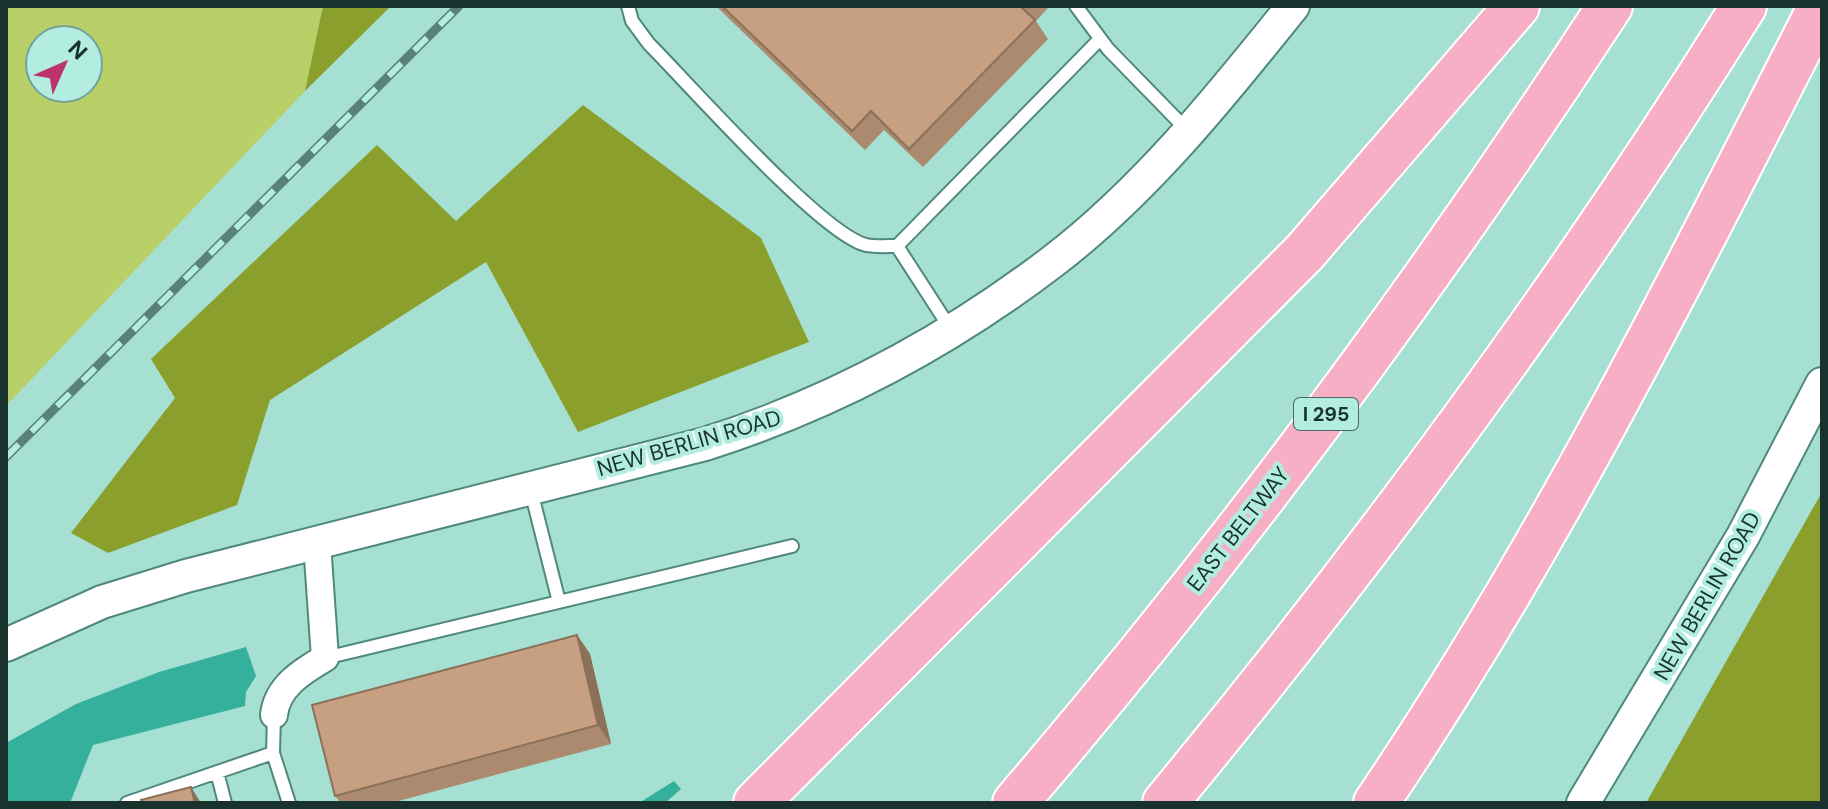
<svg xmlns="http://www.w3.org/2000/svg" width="1828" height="809" font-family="'DM Sans',sans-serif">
<rect width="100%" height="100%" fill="#a5e0d3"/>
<!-- green -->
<path fill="#b9cf67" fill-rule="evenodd" d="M6,6H323L305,91L6,406ZM40,40H88V88H40Z"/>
<!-- forest -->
<path fill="#8a9f2c" d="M323,6H391L305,91Z
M583,105L761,238L809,342L578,432L486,262L270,400L237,505L108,553L71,533L175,398L151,359L377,145L456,221Z
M1822,492V803H1646Z"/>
<!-- water -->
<path fill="#34b09c" d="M246,647L256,676L246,692L245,706L93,745L70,803H6V743L76,704L159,672Z
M674,781L681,789L665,803H639Z"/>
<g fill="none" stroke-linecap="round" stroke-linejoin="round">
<!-- service casing -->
<g stroke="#4f887c" stroke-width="16">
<path id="service" d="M628,6L632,21L649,44C689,84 821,234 866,245C875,247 887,246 897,246L1100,39
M1076,6L1108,49L1187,130
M897,246L950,328
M531,491L559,602
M325,658L792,546
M273,753L289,803
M217,772L225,803
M127,803L273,753L274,715"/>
</g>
<!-- minor casing -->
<g stroke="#4f887c" stroke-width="30">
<path id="minor" d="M274,715C277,687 301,672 325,658L317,543"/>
</g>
<!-- tertiary casing -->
<g stroke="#4f887c" stroke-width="36">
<path id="tertiary" d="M6,645L102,602L186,576L705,444C831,404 947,342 1052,262C1144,192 1221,96 1293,6
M1583,803L1743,536L1822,384"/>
</g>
<!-- motorway casing -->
<g stroke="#fff" stroke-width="48">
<path id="motorway" d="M756,803L1304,253L1517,6
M1015,803C1231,551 1429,284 1610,6
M1165,803C1374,550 1570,285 1744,6
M1376,803C1549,548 1681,280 1821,6"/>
</g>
<!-- service -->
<use href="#service" stroke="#fff" stroke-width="12"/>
<!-- minor -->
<use href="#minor" stroke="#fff" stroke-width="26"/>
<!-- tertiary -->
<use href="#tertiary" stroke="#fff" stroke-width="32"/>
<!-- motorway -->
<use href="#motorway" stroke="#f6afc5" stroke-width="44"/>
<!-- rail casing -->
<g stroke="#598178" stroke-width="9">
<path id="rail" d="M6,457L459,6"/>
</g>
<!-- rail -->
<use href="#rail" stroke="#b2ede0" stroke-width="6" stroke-dasharray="18" stroke-linecap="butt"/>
</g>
<!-- wall -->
<path fill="#ab8a6f" d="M716,6H1047L1048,8L1036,21L1048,39L923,167L884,130L865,150Z
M577,635L590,654L611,744L391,803H341L335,796Z"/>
<!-- shaded-wall -->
<path fill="#8b705a" d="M577,635L590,654L611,744L598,725Z
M191,787L201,803H195Z"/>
<!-- building -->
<path fill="#c7a081" stroke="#8b705a" stroke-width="2" d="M722,6H1020L1035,20L909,149L871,111L852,131Z
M577,635L598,725L335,796L312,705Z
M191,787L195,803H142L141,800Z"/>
<g text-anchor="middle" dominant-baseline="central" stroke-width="8" stroke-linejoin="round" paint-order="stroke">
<!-- shield labels -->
<rect fill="#b2ede0" stroke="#486a63" stroke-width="2" x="1294" y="398" width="64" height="32" rx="6"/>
<g font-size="20" font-weight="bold" fill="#1a322d">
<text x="1326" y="414">I 295</text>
</g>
<!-- street labels -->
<g font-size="22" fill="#1a322d" stroke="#b2ede0">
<text transform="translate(689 443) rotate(-16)">NEW BERLIN ROAD</text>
<text transform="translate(1238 529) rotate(-52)">EAST BELTWAY</text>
<text transform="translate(1707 596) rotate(-60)">NEW BERLIN ROAD</text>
</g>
</g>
<!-- border -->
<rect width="1828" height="809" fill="none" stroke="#1a322d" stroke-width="16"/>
<!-- north arrow -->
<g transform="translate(64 64) rotate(45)"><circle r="38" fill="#b2ede0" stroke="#75a298" stroke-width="2"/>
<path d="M0-6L14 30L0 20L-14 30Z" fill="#bd336e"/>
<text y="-12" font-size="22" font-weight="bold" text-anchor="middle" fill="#1a322d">N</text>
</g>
</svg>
